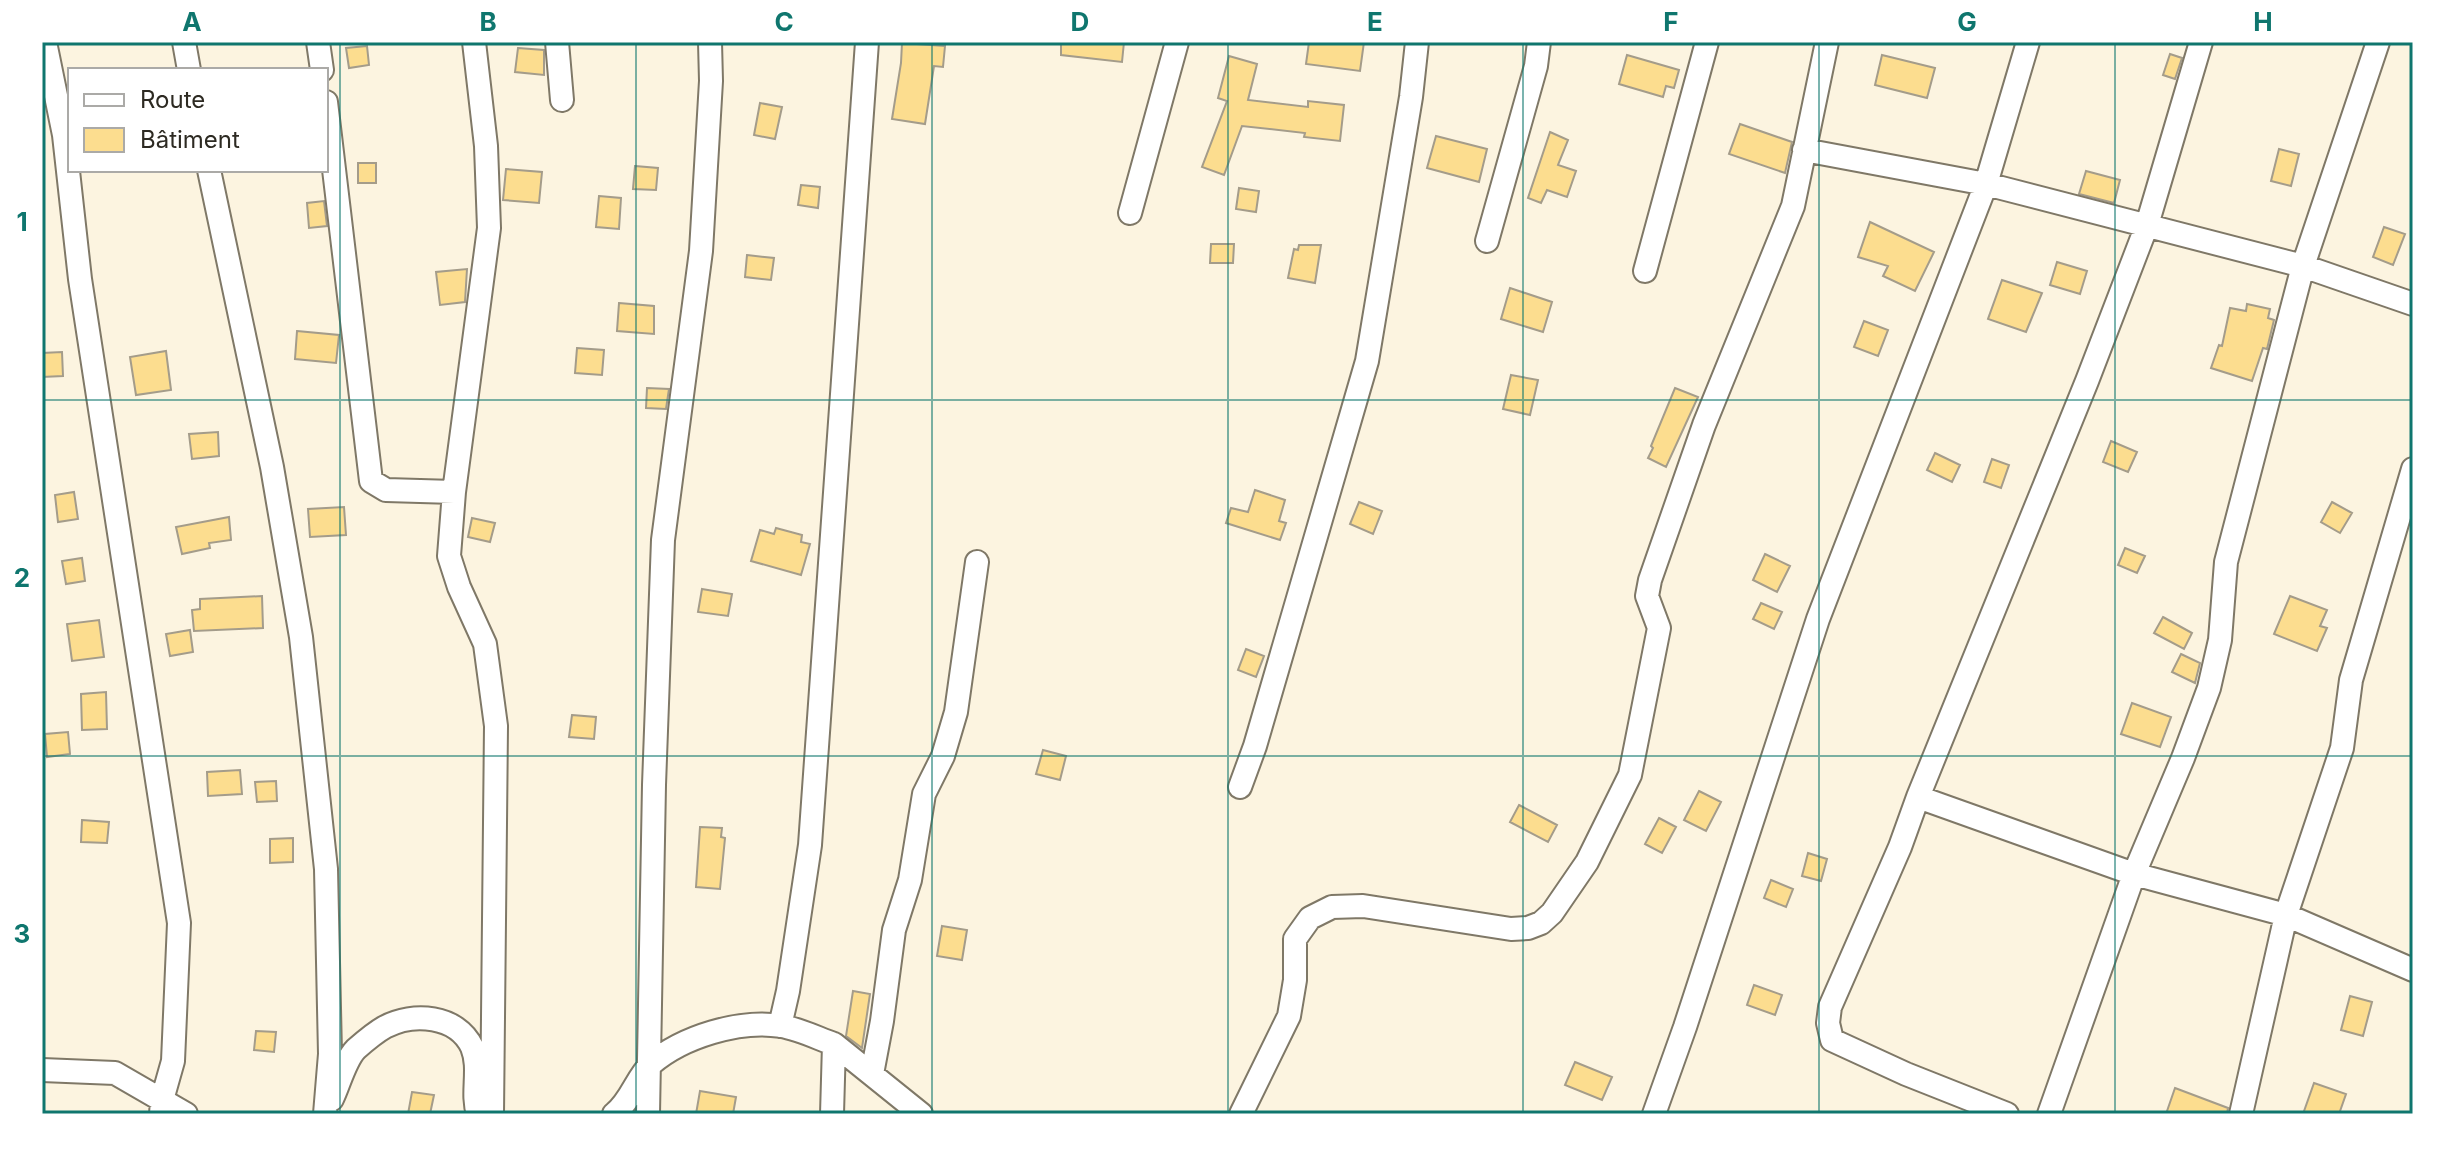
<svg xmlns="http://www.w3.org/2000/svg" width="2455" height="1156" font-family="Inter,sans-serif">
<rect width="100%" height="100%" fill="#fcf4e0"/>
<!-- building -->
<path fill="#fcdd8f" stroke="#a49c8a" stroke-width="2" d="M1061,42H1124L1122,62L1061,55Z
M1309,42H1364L1360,71L1306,64Z
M902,43L945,46L943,67L934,66L925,124L892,119L901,63Z
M367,46L369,65L349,68L346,48Z
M518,48L544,50V75L515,72Z
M2170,54L2182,58L2175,79L2163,75Z
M1627,55L1679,70L1674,88L1666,86L1663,97L1619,84Z
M1882,55L1935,68L1927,98L1875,85Z
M1229,56L1257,64L1248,100L1308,107V101L1344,105L1340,141L1304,137L1305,133L1242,126L1224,175L1202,167L1227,101L1218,98Z
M760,103L782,107L775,139L754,135Z
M1740,124L1792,142L1785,173L1729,154Z
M1550,132L1568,140L1558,165L1576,171L1567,197L1547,190L1541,203L1528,198Z
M1436,136L1487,149L1479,182L1427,168Z
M2279,149L2299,154L2291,186L2271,181Z
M358,163H376V183H358Z
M635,166L658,168L656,190L633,189Z
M506,169L542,172L539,203L503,200Z
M2086,171L2120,180L2114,203L2079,194Z
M801,185L820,187L818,208L798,205Z
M1239,188L1259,191L1256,212L1236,209Z
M599,196L621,198L619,229L596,227Z
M324,201L327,226L309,228L307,203Z
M1870,222L1934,252L1915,291L1883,276L1888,266L1858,257Z
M2384,227L2405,234L2393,265L2373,257Z
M1211,244H1234L1233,263H1210Z
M1299,245H1321L1315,283L1288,278L1294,249L1298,250Z
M747,255L774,258L771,280L745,277Z
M2057,262L2087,271L2080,294L2050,285Z
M467,269L465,302L440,305L436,272Z
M2002,280L2042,293L2026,332L1988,319Z
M1510,288L1552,302L1543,332L1501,319Z
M619,303L654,306V334L617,331Z
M2247,304L2270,309L2268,318L2274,320L2267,349L2263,348L2252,381L2211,368L2219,345L2222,346L2230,308L2246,311Z
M1864,321L1888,330L1878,356L1854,347Z
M297,331L339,335L336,363L295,359Z
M577,348L604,350L602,375L575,373Z
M166,351L171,390L136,395L130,357Z
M62,352L63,376L42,377V353Z
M1511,375L1538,380L1530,415L1503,409Z
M647,388L669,389L666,409L646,408Z
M1675,388L1698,397L1666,467L1648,458L1653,448L1651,446Z
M218,432L219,456L192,459L189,434Z
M2111,441L2137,452L2128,472L2103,462Z
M1935,453L1960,465L1952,482L1927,470Z
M1992,459L2009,465L2001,488L1984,482Z
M1255,490L1285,500L1279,521L1286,523L1280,540L1226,523L1231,508L1248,512Z
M74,492L78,519L58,522L55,495Z
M1359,502L1382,511L1373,534L1350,524Z
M2332,502L2352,513L2340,533L2321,522Z
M344,507L346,535L310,537L308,509Z
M229,517L231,540L209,543L210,548L182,554L176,527Z
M472,518L495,523L490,542L468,537Z
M776,528L802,535L801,542L810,544L801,575L751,561L760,530L774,534Z
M2125,548L2145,556L2137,573L2118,565Z
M1765,554L1790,566L1777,592L1753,580Z
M82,558L85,581L66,584L62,561Z
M702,589L732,594L728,616L698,612Z
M262,596L263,628L194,631L192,610L200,609V599Z
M2290,596L2327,610L2320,626L2327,628L2317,651L2274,634Z
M1761,603L1782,612L1774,629L1753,619Z
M2163,617L2192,633L2184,649L2154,633Z
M99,620L104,657L72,661L67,624Z
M190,630L193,652L170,656L166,634Z
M1246,649L1264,656L1256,677L1238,670Z
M2181,654L2200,663L2195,683L2172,672Z
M106,692L107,729L82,730L81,694Z
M2132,703L2171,717L2160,747L2121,734Z
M572,715L596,717L594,739L569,737Z
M68,732L70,754L47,757L45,734Z
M1043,750L1066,756L1060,780L1036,774Z
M240,770L242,794L208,796L207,772Z
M276,781L277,801L257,802L255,782Z
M1699,791L1721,802L1706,831L1684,820Z
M1519,805L1557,825L1548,842L1510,822Z
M1659,818L1676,827L1662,853L1645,844Z
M82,820L109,822L107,843L81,842Z
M700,827L722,828L721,837L725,838L720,889L696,887Z
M293,838V862L270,863V839Z
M1808,853L1827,859L1821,881L1802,876Z
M1771,880L1793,889L1786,907L1764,898Z
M942,926L967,930L962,960L937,956Z
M1754,985L1782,995L1775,1015L1747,1005Z
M853,991L870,994L862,1048L846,1036Z
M2350,996L2372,1002L2363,1036L2341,1030Z
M256,1031L276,1032L274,1052L254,1050Z
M1575,1062L1612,1077L1602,1100L1565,1085Z
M2314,1083L2346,1094L2339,1114H2303Z
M2175,1088L2228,1108L2227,1114H2166Z
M700,1091L736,1097L733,1114H696Z
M412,1092L434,1095L430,1114H408Z"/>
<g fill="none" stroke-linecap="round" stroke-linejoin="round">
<!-- minor casing -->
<g stroke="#7f7867" stroke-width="26">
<path id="minor" d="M45,42L64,135L80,279L179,923L173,1061L162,1100L161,1114
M184,42L189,70
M318,42L322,70
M474,42L486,146L489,228L454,492L449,556L459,587L485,644L496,726L492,1114
M557,42L562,100
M326,102L371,481L386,490L454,492
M1804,150L1986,184L2303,266L2413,304
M209,170L272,467L301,637L326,869L330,1054L325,1114
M1130,213L1177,42
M1487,241L1536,66L1539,42
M1645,271L1707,42
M1240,787L1255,746L1367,361L1411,97L1417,42
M1918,797L2134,874L2286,915L2413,970
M780,1026L788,991L810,845L867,42
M834,1044L921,1114
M42,1070L115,1073L186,1114
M872,1074L882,1021L894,930L910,880L924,794L943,756L956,712L977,562
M332,1099C339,1085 345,1060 356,1049C364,1042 376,1032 385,1027C413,1012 457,1015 472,1047C481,1069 471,1092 478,1114
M614,1114C631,1101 636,1078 651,1064C682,1037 740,1019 781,1026C799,1029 817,1038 834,1044L832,1114
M648,1114L654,785L663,540L701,251L711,81L710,42
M1241,1114L1289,1016L1295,980V939L1310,918L1332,907L1363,906L1511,929L1528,928L1541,923L1552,913L1587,862L1630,775L1659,628L1647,596L1650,580L1704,425L1793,206L1827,42
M1654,1114L1685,1027L1818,619L1986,184L2028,42
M2007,1114L1906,1074L1832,1040L1828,1023L1830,1007L1900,847L1918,797L2087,381L2147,225L2201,42
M2049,1114L2134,874L2183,758L2209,688L2220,640L2226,562L2303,266L2378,42
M2241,1114L2286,915L2342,748L2351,680L2413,469"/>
</g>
<!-- minor -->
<use href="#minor" stroke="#fff" stroke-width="22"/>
</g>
<!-- grid -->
<path fill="none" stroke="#0f766e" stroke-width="2" stroke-opacity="0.55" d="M340,42V1114M636,42V1114M932,42V1114M1228,42V1114M1523,42V1114M1819,42V1114M2115,42V1114M42,400H2413M42,756H2413"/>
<!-- border -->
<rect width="2455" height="1156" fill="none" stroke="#ffffff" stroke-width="88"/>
<!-- legend -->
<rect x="68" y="68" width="260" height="104" fill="#ffffff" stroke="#abaaa7" stroke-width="2"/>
<rect x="84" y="94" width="40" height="12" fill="#ffffff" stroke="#abaaa7" stroke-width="2"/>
<text x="140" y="108" font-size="24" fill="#2d2a22">Route</text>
<rect x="84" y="128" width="40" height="24" fill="#fcdd8f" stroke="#abaaa7" stroke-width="2"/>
<text x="140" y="148" font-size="24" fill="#2d2a22">Bâtiment</text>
<rect x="44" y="44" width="2367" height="1068" fill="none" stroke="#0f766e" stroke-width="3"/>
<g font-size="26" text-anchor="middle" font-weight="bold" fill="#0f766e">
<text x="192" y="31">A</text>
<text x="488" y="31">B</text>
<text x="784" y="31">C</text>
<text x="1080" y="31">D</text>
<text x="1375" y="31">E</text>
<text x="1671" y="31">F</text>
<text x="1967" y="31">G</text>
<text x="2263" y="31">H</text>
<text x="22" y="231">1</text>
<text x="22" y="587">2</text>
<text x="22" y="943">3</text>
</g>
</svg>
